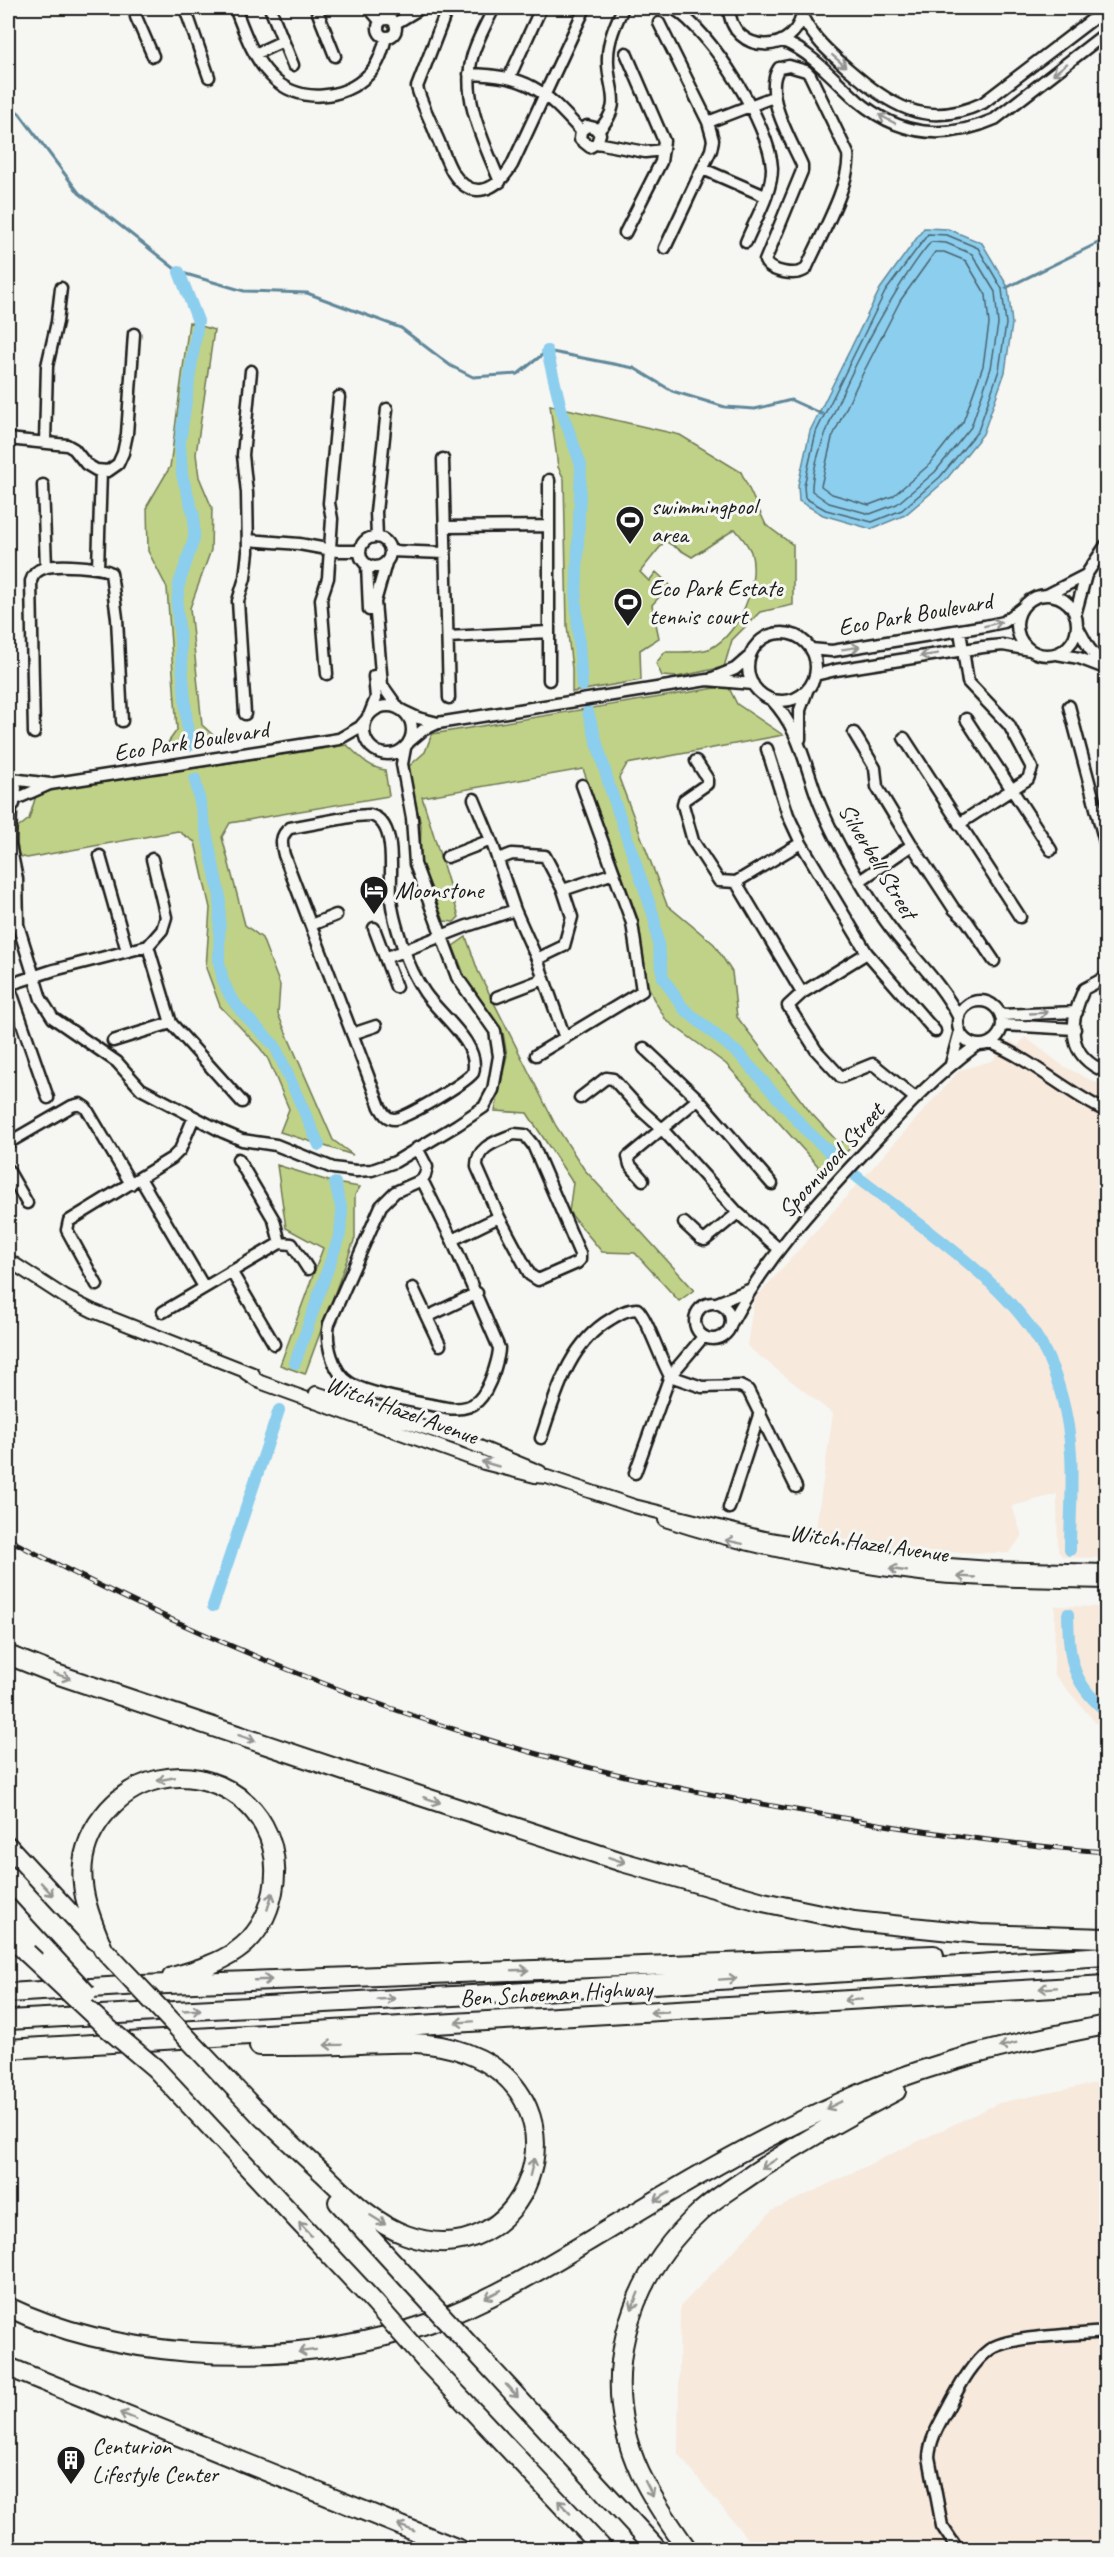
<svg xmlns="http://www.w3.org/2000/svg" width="1114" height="2557" font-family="Caveat,sans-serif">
<rect width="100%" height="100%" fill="#f6f6f2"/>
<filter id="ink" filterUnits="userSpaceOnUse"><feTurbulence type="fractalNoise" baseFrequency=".0167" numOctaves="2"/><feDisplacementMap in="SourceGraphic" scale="12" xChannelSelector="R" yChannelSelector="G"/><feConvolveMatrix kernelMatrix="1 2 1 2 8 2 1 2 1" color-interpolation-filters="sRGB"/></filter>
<g filter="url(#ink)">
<!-- built -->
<path fill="#f7e9dc" d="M1025,1037L1063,1066L1106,1088V1558L1063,1557L1058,1551L1057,1494L1012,1506L1022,1536L1009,1553L923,1552L815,1535L833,1414L747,1346L754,1300L960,1070L992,1061L1010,1040L1018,1046Z
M1055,1606L1106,1607V1735L1054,1674Z
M1106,2081V2549H756L678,2454L680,2307L772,2211L999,2103Z"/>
<!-- green -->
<path fill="#bfd287" stroke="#6e7752" stroke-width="1.5" d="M189,322L214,330L196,454L199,477L212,508L211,550L190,608L202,725L213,735L167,744L177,730L167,588L148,551L147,506L170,467Z
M550,405L680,435L741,472L766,525L793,545V605L760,612L732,640L724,667L677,677L662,676L656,663L665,652C676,652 701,653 711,648C740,633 760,583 751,552C748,544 740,535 735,529L692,557L665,541L640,572L649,581L656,572L670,585L652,605L659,638L640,650L641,680L572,692V669L567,626L564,479L558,467Z
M728,686L737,704L783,735L627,764L619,778L667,905L714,944L732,972L737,1017L810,1112L837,1141L854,1144L817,1183L818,1166L726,1064L666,1020L653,998L643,973L638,919L583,769L422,797L459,917L454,922L444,921L420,859L421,825L407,768L425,752L432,734Z
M347,745C359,756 368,767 385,770L389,796L230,823L222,837L245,925L262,938L280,985L278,1014L333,1140L353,1155L280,1132L289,1109L268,1059L260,1048L220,1006L206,968L210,908L195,842L178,831L27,858L19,856L15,830L29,819L37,792Z
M466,937L478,971L556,1126L584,1169L694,1290L679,1301L635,1253L602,1252L569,1212L573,1183L527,1113L495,1111L507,1055L503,1033L467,982L453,946Z
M277,1165L335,1183L360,1187L355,1195V1238L305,1374L280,1365L323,1248L286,1228Z"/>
<!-- water -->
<path fill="#8cceed" stroke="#5f8799" stroke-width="1.5" d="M924,228L948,229L982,243L1008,287L1012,324L1005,372L983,434L945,481L905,515L871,529L823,515L799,501L798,485L810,431L880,289Z"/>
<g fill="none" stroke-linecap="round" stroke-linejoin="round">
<!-- shore -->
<path stroke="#496370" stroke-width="1.5" d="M928,234L947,235L978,248L1002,289L1006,324L999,370L978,431L940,477L902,510L872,522L826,510L805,498L804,486L816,432L885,292Z
M931,242L946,243L972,254L995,292L998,324L991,368L971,427L935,472L897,504L870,514L829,503L812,491C810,439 895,282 931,242Z
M935,252H944L966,261L986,295L989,324L983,366L963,422L929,465L893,496L869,505L832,494L821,486L832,438L859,381L900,301Z"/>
<!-- stream -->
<path stroke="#5f8799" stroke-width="3" d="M8,105L19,113L79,193L179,272L244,291L307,293L401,328L451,366L473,377L518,374L547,351L634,368L672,391L725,407L755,409L791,400L822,414
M1006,288L1106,239"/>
<!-- canal -->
<path stroke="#8cceed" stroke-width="12" d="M179,272L198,321L180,442L182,475L194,516V539L179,584L177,605L189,746
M547,351L562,412L581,465L576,600L582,686
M588,712L610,788L654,917L663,978L684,1009L740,1055L807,1131L834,1156
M195,779L220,897L219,962L223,981L230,996L240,1010L275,1046L319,1145
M856,1176C914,1221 1005,1281 1041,1344C1059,1376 1069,1418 1071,1454C1073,1486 1070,1518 1070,1550
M295,1363L340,1234L342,1211L335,1183
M213,1606L279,1410
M1068,1614C1069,1655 1070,1681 1104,1709"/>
<!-- minor casing -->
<g stroke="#1c1c1c" stroke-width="15">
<path id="minor" d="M135,8L136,17L153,56
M185,8L209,77
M235,8C244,31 253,58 271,76C297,104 343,101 369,74C379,64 383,50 386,37
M270,8L293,65
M316,8L335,56
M369,8L380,21
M494,8C487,22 478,38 473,54C460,97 484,142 500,182
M673,8C710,30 770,125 772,168C772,193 755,220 746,242
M729,8C731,56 799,57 803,8
M802,16C813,38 829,52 847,68C890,105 925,130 983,103L1106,9
M444,17L417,87C421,103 430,119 436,135C442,147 446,162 453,173C472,202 497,190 512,165L585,8
M378 28a9 9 0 1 1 18 0a9 9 0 1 1-18 0Z
M396,23L421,8
M659,23L708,122L713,140L711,150L665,248
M783,41C814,54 833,79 858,101C900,136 945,141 995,119L1106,33
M255,54L283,41
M789,66L806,71L810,75L848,154C852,182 818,241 806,269C796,277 770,272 765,261L802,171V165C791,140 762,93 779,68Z
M469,74C528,76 542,88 581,131
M509,78L541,8
M708,122L773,97
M598,131C626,103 606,88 608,57C608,40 616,23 623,8
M597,143L600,134L595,128L587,126L581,131L580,139L590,147L597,143L645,152L663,150
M703,169L765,196
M625,233L661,162L664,141L626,53
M8,439L67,445L74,449L86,464L96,470L108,471L118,464L123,453L127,434L134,334
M45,442L47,366L57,322L61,288
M443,459L449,698
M43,485L46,567
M445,527L549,526
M377,537L376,512L387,409
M360 552a15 15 0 1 1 30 0a15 15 0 1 1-30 0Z
M248,540L299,544L338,551H360
M390,551L445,553
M386,563L375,602L382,685L399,709
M367,565L369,610
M98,568L101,471
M1047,595L1086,575
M1017 625a30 30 0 1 1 60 0a30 30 0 1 1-60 0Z
M1075,615L1086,575L1106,545
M1077,626L1089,648L1106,669
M748 667a34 34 0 1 1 68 0a34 34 0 1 1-68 0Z
M448,637L549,632
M811,649L832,651L985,626L1004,622L1022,608
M1057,654L1079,658L1105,668
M327,674L321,599L328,578L332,519L329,503L339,397
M815,675L836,670L983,647L1003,645L1030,650
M713,678L735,669L750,656
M549,680V480
M771,699C798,727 804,761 817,797C832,837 869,901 896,935C918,962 943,986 959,1018
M364 730a24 24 0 1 1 48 0a24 24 0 1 1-48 0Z
M1069,706L1106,846
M403,711L418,718L438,723
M370,713L376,698L374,676
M245,714L238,601L245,578L248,552L247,493L243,455L251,371
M966,719L1051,850
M34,733L31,581C33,574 37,570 44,568C55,564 103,566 111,573L117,618L122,721
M854,733L875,768L877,787L912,845L954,909L967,921L994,961
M904,738L1020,917
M800,739V710L807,691
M410,741L423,730L438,723L707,680L753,684
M767,749L788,815L801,843L867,953L935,1031
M696,761L707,778V784L684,800L683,805L693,841L719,881L736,882L801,843
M8,775L16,788L14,804
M12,779L50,784
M16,799L50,784L339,739L360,727L365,721
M474,799L491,840
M11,808L10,845L17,879L18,925L41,999L53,1018L117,1062L141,1089L223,1132L242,1140L276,1145L333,1168L356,1171L372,1170L395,1162L457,1125L484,1107L493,1090L499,1056L495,1031L457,977L415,864L412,818L402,764L405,748
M370,815C399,822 389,875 391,898C392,915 398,932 403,947C408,963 416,980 425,993C440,1015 481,1044 473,1073C465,1083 405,1119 394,1119C386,1119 383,1112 380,1107L284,855C281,844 280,835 290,828L355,816Z
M959,824L1028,779L1032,768L1009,725L968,682L960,631
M100,856L127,951
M447,857L491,840L515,910L537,959L565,1038
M499,859L512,854L545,856L563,890L572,917L564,946L537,959
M861,880L912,845
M736,882L802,993
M563,890L614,873
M311,925L336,915
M374,928L396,987
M148,946L171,1023L242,1102
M867,953L802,993L788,1006L816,1050L841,1077L873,1064L915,1098
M385,958L467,926L515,910
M1106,977L1084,989C1068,1025 1067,1056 1106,1072
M8,983L48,1098
M8,985L54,970L148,946L162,930L166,917L152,859
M497,997L544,979
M958 1023a22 22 0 1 1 44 0a22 22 0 1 1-44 0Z
M1001,1015L1077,1012
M1003,1025L1075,1029
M352,1034L376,1026
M113,1041L171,1023
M991,1043C1032,1060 1066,1092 1106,1111
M644,1048L698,1099
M536,1055L642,991L632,923L582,785
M951,1064L960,1031
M580,1098L606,1078L613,1079L642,1111L662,1129L738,1213L779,1249
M514,1134L525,1135L533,1145L580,1254V1260L577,1263L538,1280L530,1275L499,1217L477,1167C476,1146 498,1141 514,1134Z
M8,1143L72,1106L80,1104L86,1108L131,1184
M417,1148L427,1167L425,1175L422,1180L395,1192L381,1206L329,1324C325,1342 333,1373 350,1383C369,1395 423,1403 447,1408C476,1412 485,1397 494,1371C496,1364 499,1356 499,1348L452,1240L422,1180
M238,1159L274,1220L280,1243
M8,1170L27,1203
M140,1178L204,1287
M643,1180L630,1165L628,1157L698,1099L772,1184
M684,1223L700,1238L705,1240L738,1213
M452,1240L499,1217
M231,1271L274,1344
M97,1285L67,1230L69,1221L172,1158L180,1150L194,1117
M413,1288L440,1345
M695 1321a18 18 0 1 1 36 0a18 18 0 1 1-36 0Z
M717,1303L749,1290
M163,1312L280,1243L292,1244L308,1269
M427,1317L477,1293
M732,1322C765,1260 813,1207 861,1156C898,1116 933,1077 977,1045
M703,1337L670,1376L702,1387L740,1386L748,1390L796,1487
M541,1438C556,1394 568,1344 611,1319C619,1314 627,1309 637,1309C646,1315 661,1361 670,1376L635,1473
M729,1508L760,1412
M958,2550L942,2526L929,2457C930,2437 942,2420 951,2402C961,2384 972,2363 989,2350C1009,2335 1079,2335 1106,2332"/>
</g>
<!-- tertiary casing -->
<g stroke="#1c1c1c" stroke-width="16">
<path id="tertiary" d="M8,1260L65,1297L93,1311L253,1374
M246,1373L260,1382L484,1463L535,1476L547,1477L634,1506L764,1538L856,1554L921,1563L991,1568L1106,1571
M316,1393L460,1439L540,1472
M665,1520C750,1548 839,1565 928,1575C987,1581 1047,1580 1106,1582"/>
</g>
<!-- motorway casing -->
<g stroke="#1c1c1c" stroke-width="22">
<path id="motorway" d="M8,1655L56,1674L350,1773L622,1862L763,1902L854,1921L980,1934L1106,1938
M8,1846L96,1941
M8,1908L51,1955
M8,1933L27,1953
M103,1949C95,1928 85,1906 83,1884C80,1859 88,1835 103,1816C166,1735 293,1790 273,1892C261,1949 222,1963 172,1977
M8,1993L141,1985L934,1955
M8,2020L509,1993L1106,1956
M8,2049L1106,1985
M155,2068L374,2302
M227,2080L264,2119
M257,2111C279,2132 301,2153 323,2173C348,2197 373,2223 406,2235C526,2279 594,2101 466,2053C427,2038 381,2043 340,2045C313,2046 286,2046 259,2046
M338,2202L412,2283
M8,2307C64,2334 128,2347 190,2352C272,2358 351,2350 429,2323C496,2299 557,2260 617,2224C691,2179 766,2135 846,2100C928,2062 1018,2042 1106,2025
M472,2348L658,2550
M425,2360L604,2550
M8,2367L461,2550
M688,2550C670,2525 653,2500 640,2473C597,2380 626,2280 699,2213C716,2197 736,2186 754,2173C800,2143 847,2116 896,2091"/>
</g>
<!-- minor -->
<use href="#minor" stroke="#f6f6f2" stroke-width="10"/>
<!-- tertiary -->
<use href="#tertiary" stroke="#f6f6f2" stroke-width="12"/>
<!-- motorway -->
<use href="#motorway" stroke="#f6f6f2" stroke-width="18"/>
<!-- rail casing -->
<g stroke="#1c1c1c" stroke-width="5">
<path id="rail" d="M8,1539C156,1617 315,1687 476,1736C588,1771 704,1795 820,1814C915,1831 1010,1845 1106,1852"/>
</g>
<!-- rail -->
<use href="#rail" stroke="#f6f6f2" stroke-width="3" stroke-dasharray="9" stroke-linecap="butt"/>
<!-- motorway-bridge casing -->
<g stroke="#1c1c1c" stroke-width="22" stroke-linecap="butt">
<path id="motorway-bridge" d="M106,1952L227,2080
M27,1953L104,2025L155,2068
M51,1955L87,1994
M412,2283L472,2348
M374,2302L425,2360"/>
</g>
<!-- motorway-bridge -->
<use href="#motorway-bridge" stroke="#f6f6f2" stroke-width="18"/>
</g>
<!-- one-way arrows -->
<defs><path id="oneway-shaft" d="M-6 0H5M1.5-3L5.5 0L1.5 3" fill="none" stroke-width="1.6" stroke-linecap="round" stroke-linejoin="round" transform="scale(1.5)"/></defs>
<g stroke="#949492">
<use href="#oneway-shaft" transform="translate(839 61) rotate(41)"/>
<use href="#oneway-shaft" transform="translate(1060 69) rotate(142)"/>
<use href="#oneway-shaft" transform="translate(887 119) rotate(-152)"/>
<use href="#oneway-shaft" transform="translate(993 624) rotate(-14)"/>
<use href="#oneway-shaft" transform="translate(851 648) rotate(-9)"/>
<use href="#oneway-shaft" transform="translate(929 655) rotate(171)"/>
<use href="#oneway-shaft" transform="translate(1039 1013) rotate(-3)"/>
<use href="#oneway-shaft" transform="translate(490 1464) rotate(-164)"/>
<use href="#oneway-shaft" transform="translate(734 1542) rotate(-168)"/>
<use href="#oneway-shaft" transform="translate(898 1570) rotate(-172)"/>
<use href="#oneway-shaft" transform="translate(966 1577) rotate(-177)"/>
<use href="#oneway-shaft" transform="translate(62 1676) rotate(19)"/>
<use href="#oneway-shaft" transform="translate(247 1738) rotate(19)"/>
<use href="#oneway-shaft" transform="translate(166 1779) rotate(169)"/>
<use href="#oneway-shaft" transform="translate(432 1800) rotate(18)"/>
<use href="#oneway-shaft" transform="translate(617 1860) rotate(18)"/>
<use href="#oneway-shaft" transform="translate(47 1889) rotate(47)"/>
<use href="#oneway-shaft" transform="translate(270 1901) rotate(-73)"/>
<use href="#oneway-shaft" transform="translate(520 1970) rotate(-2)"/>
<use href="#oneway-shaft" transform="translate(728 1979) rotate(-4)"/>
<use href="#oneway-shaft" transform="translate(263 1980) rotate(-2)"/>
<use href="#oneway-shaft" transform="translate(1048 1988) rotate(176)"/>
<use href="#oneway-shaft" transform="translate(386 1999) rotate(-3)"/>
<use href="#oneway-shaft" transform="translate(853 2000) rotate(176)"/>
<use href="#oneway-shaft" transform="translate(192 2010) rotate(-3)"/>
<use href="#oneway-shaft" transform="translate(659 2012) rotate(177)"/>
<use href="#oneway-shaft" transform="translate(464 2022) rotate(176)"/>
<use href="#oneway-shaft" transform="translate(333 2045) rotate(179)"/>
<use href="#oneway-shaft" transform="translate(1008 2045) rotate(165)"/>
<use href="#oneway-shaft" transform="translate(834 2105) rotate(154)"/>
<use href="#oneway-shaft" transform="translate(769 2164) rotate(147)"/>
<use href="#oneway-shaft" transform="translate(532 2167) rotate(-76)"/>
<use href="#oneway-shaft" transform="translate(662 2197) rotate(149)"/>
<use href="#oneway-shaft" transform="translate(378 2220) rotate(32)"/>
<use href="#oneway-shaft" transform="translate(305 2229) rotate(-133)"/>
<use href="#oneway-shaft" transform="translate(493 2294) rotate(154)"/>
<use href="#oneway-shaft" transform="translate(635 2301) rotate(112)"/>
<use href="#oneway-shaft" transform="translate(307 2351) rotate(173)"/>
<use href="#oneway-shaft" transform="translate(512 2391) rotate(47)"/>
<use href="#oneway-shaft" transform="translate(128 2416) rotate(-158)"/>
<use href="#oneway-shaft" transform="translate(649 2489) rotate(63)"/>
<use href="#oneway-shaft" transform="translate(564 2507) rotate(-133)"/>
<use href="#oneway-shaft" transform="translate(406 2528) rotate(-158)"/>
</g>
</g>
<!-- icons -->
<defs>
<g id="stadium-pin" transform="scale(1.5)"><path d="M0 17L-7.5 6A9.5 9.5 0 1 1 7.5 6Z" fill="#1c1c1c" stroke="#f6f6f2"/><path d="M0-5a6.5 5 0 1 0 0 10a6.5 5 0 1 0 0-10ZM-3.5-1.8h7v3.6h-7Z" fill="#fff"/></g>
<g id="hotel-pin" transform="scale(1.5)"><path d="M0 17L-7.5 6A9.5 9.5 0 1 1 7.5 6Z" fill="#1c1c1c" stroke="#f6f6f2"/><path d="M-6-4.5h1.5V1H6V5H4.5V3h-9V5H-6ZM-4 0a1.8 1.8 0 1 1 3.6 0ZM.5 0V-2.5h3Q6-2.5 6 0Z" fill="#fff"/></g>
<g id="building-pin" transform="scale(1.5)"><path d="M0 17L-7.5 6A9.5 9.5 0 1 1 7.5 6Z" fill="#1c1c1c" stroke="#f6f6f2"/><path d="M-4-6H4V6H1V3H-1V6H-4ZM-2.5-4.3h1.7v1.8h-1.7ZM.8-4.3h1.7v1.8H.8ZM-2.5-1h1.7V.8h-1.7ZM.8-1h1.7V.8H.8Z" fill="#fff"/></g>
</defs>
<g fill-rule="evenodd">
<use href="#stadium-pin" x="630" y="520"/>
<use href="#stadium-pin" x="628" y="602"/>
<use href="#hotel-pin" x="374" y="890"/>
<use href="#building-pin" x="71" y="2460"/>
</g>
<g text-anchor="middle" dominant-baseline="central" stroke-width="6" stroke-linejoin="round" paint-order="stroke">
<!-- poi labels -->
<g font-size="24" fill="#1c1c1c" stroke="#f6f6f2" text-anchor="start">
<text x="651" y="506">swimmingpool<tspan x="651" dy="28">area</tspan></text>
<text x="649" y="588">Eco Park Estate<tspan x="649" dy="28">tennis court</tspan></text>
<text x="395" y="890">Moonstone</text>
<text x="92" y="2446">Centurion<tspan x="92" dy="28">Lifestyle Center</tspan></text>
</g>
<!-- street labels -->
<g font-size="24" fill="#1c1c1c" stroke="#f6f6f2">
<text transform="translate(915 614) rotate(-10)">Eco Park Boulevard</text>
<text transform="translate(191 741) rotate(-9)">Eco Park Boulevard</text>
<text transform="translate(878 861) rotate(59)">Silverbell Street</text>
<text transform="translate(831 1160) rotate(-48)">Spoonwood Street</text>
<text transform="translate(402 1410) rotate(20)">Witch Hazel Avenue</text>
<text transform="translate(869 1543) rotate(8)">Witch Hazel Avenue</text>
<text transform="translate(556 1993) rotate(-3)">Ben Schoeman Highway</text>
</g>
</g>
<!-- margin -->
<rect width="1114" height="2557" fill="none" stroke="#f6f6f2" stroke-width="30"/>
<rect x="15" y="15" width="1084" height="2527" fill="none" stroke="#1c1c1c" stroke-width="2" filter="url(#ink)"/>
</svg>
